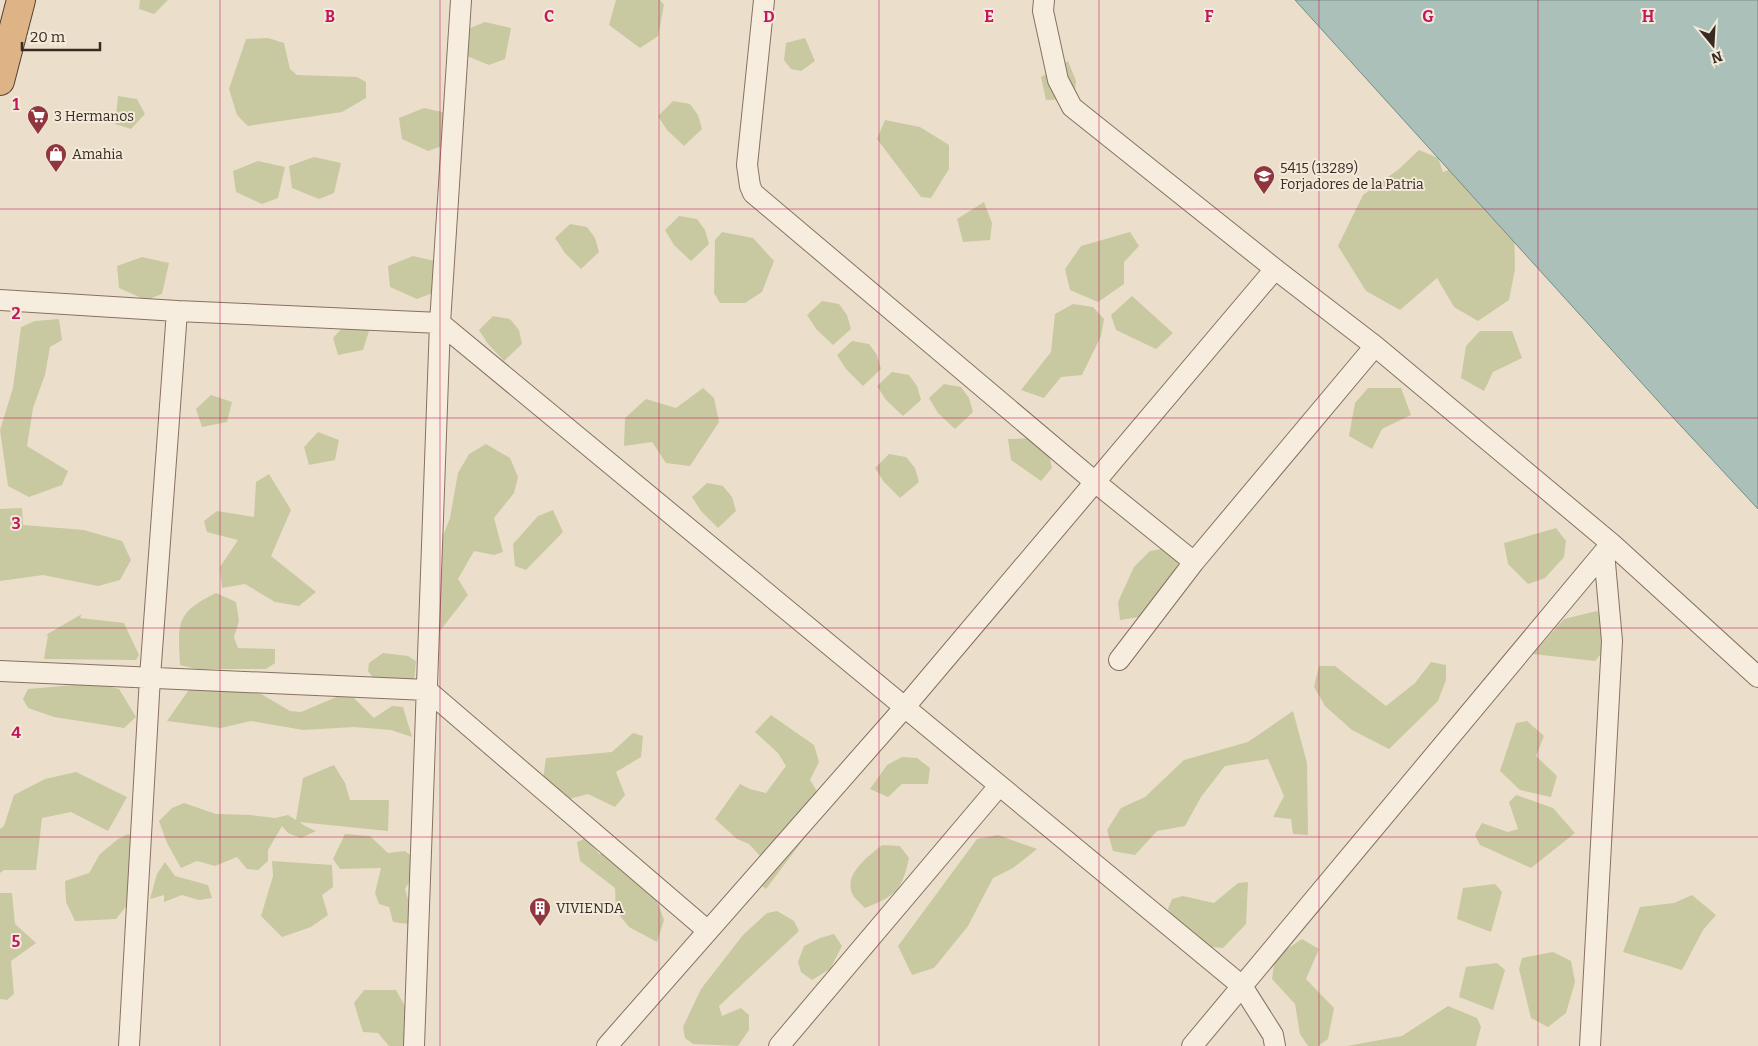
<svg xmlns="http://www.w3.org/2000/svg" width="1758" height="1046" font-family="Bitter,serif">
<rect width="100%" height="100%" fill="#ebdfcb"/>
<!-- green -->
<path fill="#c8c9a0" d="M140,0H168L154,14L139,9Z
M616,0H660L664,5L658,36L640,48L609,25Z
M485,22L511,28L505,59L489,65L462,54L460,32Z
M268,38L284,43L290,69L297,75L357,77L366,82V98L342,112L248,126L237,115L229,89L246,39Z
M805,38L815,61L801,71L791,69L784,60L786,43Z
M1068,61L1076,81L1074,99L1046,100L1041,77Z
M118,96L137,99L145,114L131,129L115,124Z
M673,101L690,104L698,115L702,129L684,146L667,130L658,116Z
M424,108L451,114L445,145L428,151L402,139L399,118Z
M885,120L920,127L949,145V169L931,198L921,197L877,139Z
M1419,150L1438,158L1443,172L1454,168L1514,224L1515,269L1509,300L1478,321L1454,307L1437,278L1400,310L1366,291L1338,246L1363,195L1399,169Z
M314,157L341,163L334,193L319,199L292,188L289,166Z
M258,161L285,167L278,198L262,204L236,192L233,171Z
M984,202L992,223L990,240L963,242L957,219Z
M679,216L697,219L705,230L709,244L691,261L674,245L665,230Z
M570,224L587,227L595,238L599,252L581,269L565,253L555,238Z
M722,232L753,238L774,261L762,292L745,303H720L714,293L715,240Z
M1130,232L1139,246L1124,262V284L1098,302L1070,290L1065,269L1081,246Z
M413,256L439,262L433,293L417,299L390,287L388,266Z
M142,257L169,263L162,294L146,300L119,288L117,266Z
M1132,296L1173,333L1156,349L1116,330L1111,315Z
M822,301L839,304L847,315L851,329L833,345L816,329L807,315Z
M1073,304L1093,307L1104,319L1101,336L1082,375L1061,377L1044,398L1021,390L1051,352L1055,314Z
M493,316L510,319L519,330L522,344L504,361L488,344L479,330Z
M59,319L62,340L50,347L45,375L33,408L27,446L68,471L62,485L29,497L8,486L0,430L13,388L21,327L35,321Z
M347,323L369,331L363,350L338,355L333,338Z
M1480,331H1512L1522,358L1493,372L1484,391L1461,378L1466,346Z
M852,341L869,344L877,355L881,369L863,386L846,369L837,355Z
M892,372L909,375L917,386L921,400L903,416L886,400L877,386Z
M944,384L961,387L969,398L973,412L955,429L938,413L929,398Z
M703,388L714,398L719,422L690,466L666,463L652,442L624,446L625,418L646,399L676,408Z
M1368,388H1401L1411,415L1382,429L1372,449L1349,436L1355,403Z
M211,395L232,402L227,422L202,427L196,409Z
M318,432L339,440L335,460L309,465L304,447Z
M1035,438L1048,451L1052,468L1041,481L1011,460L1008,439Z
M486,444L510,458L518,477L514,493L494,518L503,552L494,555L474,551L458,579L468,595L435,637L437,551L450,518L458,473L469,454Z
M889,454L906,457L915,468L919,482L900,498L884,482L875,468Z
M269,474L291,510L271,556L316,592L299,606L275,602L245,584L222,588L220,567L238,540L207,532L204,521L217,511L254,517L256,482Z
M707,483L723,486L732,497L736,511L718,528L701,511L692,497Z
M22,508L23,525L84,530L122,541L131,560L120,580L98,586L43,575L0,581V509Z
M553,510L563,532L526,570L515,566L513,544L538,516Z
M1556,528L1566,541L1564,557L1545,578L1528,584L1508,564L1504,543Z
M1172,547L1179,561L1163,599L1145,616L1120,620L1118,602L1134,567L1150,551Z
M216,593L236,602L239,621L234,637L238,648L275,649V663L266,669H196L180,665C178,623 175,613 216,593Z
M1597,611L1612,641L1595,661L1533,654L1564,619Z
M82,614L80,618L124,623L139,655L136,660L44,659L48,635L44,636Z
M383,653L408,656L416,661L414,683L374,679L368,671L369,663Z
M1431,662L1446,665V680L1438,701L1389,749L1352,730L1325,706L1314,687L1319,666H1335L1386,706L1415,683Z
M207,682L261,694L290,711L301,712L341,695H351L374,718L392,706L403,707L412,737L391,730L354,727L303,730L251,721L221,728L167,721L188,691Z
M97,683L119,689L136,717L124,728L54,717L28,708L23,699L28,689Z
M1293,711L1307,763L1308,835L1293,834L1291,819L1273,817L1284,796L1268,759L1225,766L1201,797L1185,826L1157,831L1135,855L1113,851L1107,830L1121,808L1145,797L1184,760L1248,742Z
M771,715L814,745L819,762L810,780L825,804L815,824L766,889L749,875L761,857L749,844L737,839L715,819L740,784L750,789L766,793L786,766L778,753L755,732Z
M1527,721L1544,736L1536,756L1557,776L1551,797L1520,790L1500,771L1516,723Z
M633,733L643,736L641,757L616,772L625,795L615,807L588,794L562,801L543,779L546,758L612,752Z
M902,757L917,758L930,768L928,784H902L888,797L870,789L887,765Z
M334,765L345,783L350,800H389L388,831L299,822L305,826L316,831L301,838L288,833L282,826L268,850V861L258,870L247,869L237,857L215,866L197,861L181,868L167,843L159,821L172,808L184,803L216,814L251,815L275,818L288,815L296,820L303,778Z
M76,772L127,797L108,831L71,812L42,818L36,870H4L0,873V829L4,826L14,795L45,779Z
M1516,795L1553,808L1575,833L1531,868L1480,845L1475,835L1482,823L1508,832L1518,829L1509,802Z
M128,834L137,842L135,895L116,919L75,921L66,902L65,881L89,873L100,854L118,839Z
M345,834L370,836L388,853L405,851L421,863L405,889L411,909L408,924L393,922L389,907L379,904L375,893L381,868L340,869L333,859Z
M998,835L1037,849L1013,868L993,878L968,926L934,968L912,975L898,946L977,839Z
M586,838L599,854H620L650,882L664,920L657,942L629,927L616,911L615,888L580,861L577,842Z
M882,845L900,846L909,858C902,891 895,896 865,908C861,904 854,898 852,893C844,873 869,856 882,845Z
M272,861L332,865L333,887L322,895L328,915L311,927L282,937L261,916L273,876Z
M165,862L175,876L208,885L212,898L199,900L182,895L164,902V895L150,899L157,874Z
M1248,882L1246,924L1223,948L1188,945L1168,909L1172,899L1183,896L1214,903L1238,883Z
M1495,884L1502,892L1491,932L1457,919L1463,888Z
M0,893H12L15,924L36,943L11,961L14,994L7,1000L0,999Z
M1692,895L1716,915L1703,930L1682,970L1623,952L1640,907L1674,903Z
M777,911L794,921L799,931L719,1006L722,1016L741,1008L749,1015V1030L738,1046L693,1044L685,1038L683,1027L701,989L743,935L767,913Z
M834,934L842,946L830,969L812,980L801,972L798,962L804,946L820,938Z
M1302,939L1319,949L1306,979L1334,1008L1328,1039L1318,1046H1308L1300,1034L1295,1004L1272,979L1275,957Z
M1553,952L1571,961L1575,982L1566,1013L1548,1027L1531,1018L1519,969L1522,958Z
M1497,963L1505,970L1493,1010L1459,997L1466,967Z
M364,990H396L406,1008L407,1040L403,1046H389L378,1033L363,1032L354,1003Z
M1448,1006L1477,1018L1481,1027L1476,1046H1347L1402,1036Z"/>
<!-- water -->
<path fill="#abc0b8" stroke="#728e85" d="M1295,0H1758V509L1668,412Z"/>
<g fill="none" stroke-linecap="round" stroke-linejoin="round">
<!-- minor casing -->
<g stroke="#877161" stroke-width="22">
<path id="minor" d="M764,0L747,165L750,186L753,193L1095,482L1194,562
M1044,0L1043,11L1058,80L1072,107L1275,269L1375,346L1612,544L1758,677
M0,300L177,311L440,323L1242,986L1273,1035L1275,1046
M1119,660L1194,562L1375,346
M0,671L427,690L708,931
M129,1046L150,677L177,311
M414,1046L440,323L461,0
M607,1046L904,708L1275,269
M779,1046L999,786
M1192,1046L1604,552L1612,544
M1590,1046L1612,641L1604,552"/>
</g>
<!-- trunk casing -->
<g stroke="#554134" stroke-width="30">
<path id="trunk" d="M0,81L21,0"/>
</g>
<!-- minor -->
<use href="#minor" stroke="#f6edde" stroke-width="20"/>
<!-- trunk -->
<use href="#trunk" stroke="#deb487" stroke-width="28"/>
</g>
<!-- grid -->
<path fill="none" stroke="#c2185b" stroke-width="1" stroke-opacity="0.55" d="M220,0V1046M440,0V1046M659,0V1046M879,0V1046M1099,0V1046M1319,0V1046M1538,0V1046M0,209H1758M0,418H1758M0,628H1758M0,837H1758"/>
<!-- icons -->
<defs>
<g id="supermarket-pin" transform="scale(1.125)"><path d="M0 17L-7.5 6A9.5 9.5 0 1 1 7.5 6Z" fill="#90363f" stroke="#f3eada"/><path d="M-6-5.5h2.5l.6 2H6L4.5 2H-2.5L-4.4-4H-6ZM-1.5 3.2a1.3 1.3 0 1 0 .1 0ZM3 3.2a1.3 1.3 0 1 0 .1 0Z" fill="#fff"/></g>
<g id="shop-pin" transform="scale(1.125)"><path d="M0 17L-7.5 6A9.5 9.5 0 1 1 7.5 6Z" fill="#90363f" stroke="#f3eada"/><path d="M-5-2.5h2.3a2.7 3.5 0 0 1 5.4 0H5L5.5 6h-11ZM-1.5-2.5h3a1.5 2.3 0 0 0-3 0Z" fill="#fff"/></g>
<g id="school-pin" transform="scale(1.125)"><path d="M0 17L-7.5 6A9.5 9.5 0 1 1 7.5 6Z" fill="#90363f" stroke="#f3eada"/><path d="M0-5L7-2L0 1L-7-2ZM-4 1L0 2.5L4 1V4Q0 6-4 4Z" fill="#fff"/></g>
<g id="building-pin" transform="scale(1.125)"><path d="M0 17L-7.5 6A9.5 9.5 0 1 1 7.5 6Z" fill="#90363f" stroke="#f3eada"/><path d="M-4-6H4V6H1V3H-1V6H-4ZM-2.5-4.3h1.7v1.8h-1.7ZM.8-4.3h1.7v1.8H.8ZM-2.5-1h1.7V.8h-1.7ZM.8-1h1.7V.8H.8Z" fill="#fff"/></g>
</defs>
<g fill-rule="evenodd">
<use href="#supermarket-pin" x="38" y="116"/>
<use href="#shop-pin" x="56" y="154"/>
<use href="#school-pin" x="1264" y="176"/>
<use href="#building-pin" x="540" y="908"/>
</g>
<g text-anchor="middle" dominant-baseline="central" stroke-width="4" stroke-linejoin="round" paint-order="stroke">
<!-- poi labels -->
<g font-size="14" fill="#392b23" stroke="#f3eada" text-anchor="start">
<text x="54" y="116">3 Hermanos</text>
<text x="72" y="154">Amahia</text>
<text x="1280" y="168">5415 (13289)<tspan x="1280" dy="16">Forjadores de la Patria</tspan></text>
<text x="556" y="908">VIVIENDA</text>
</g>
</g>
<g font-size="16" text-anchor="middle" font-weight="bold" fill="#c2185b" stroke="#f3eada" stroke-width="4" stroke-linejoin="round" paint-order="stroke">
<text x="330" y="22">B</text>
<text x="549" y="22">C</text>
<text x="769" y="22">D</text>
<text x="989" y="22">E</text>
<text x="1209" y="22">F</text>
<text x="1428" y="22">G</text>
<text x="1648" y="22">H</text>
<text x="16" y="110">1</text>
<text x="16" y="319">2</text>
<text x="16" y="529">3</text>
<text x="16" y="738">4</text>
<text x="16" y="947">5</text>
</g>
<!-- north arrow -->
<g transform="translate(1713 45) rotate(162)" stroke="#f3eada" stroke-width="4" paint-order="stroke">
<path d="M0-4L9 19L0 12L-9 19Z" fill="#392b23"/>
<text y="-8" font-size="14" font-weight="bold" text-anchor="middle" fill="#392b23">N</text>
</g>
<!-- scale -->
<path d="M22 42v8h78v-8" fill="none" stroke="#392b23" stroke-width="2.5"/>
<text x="30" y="42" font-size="15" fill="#392b23" stroke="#f3eada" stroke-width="4" paint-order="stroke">20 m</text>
</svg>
